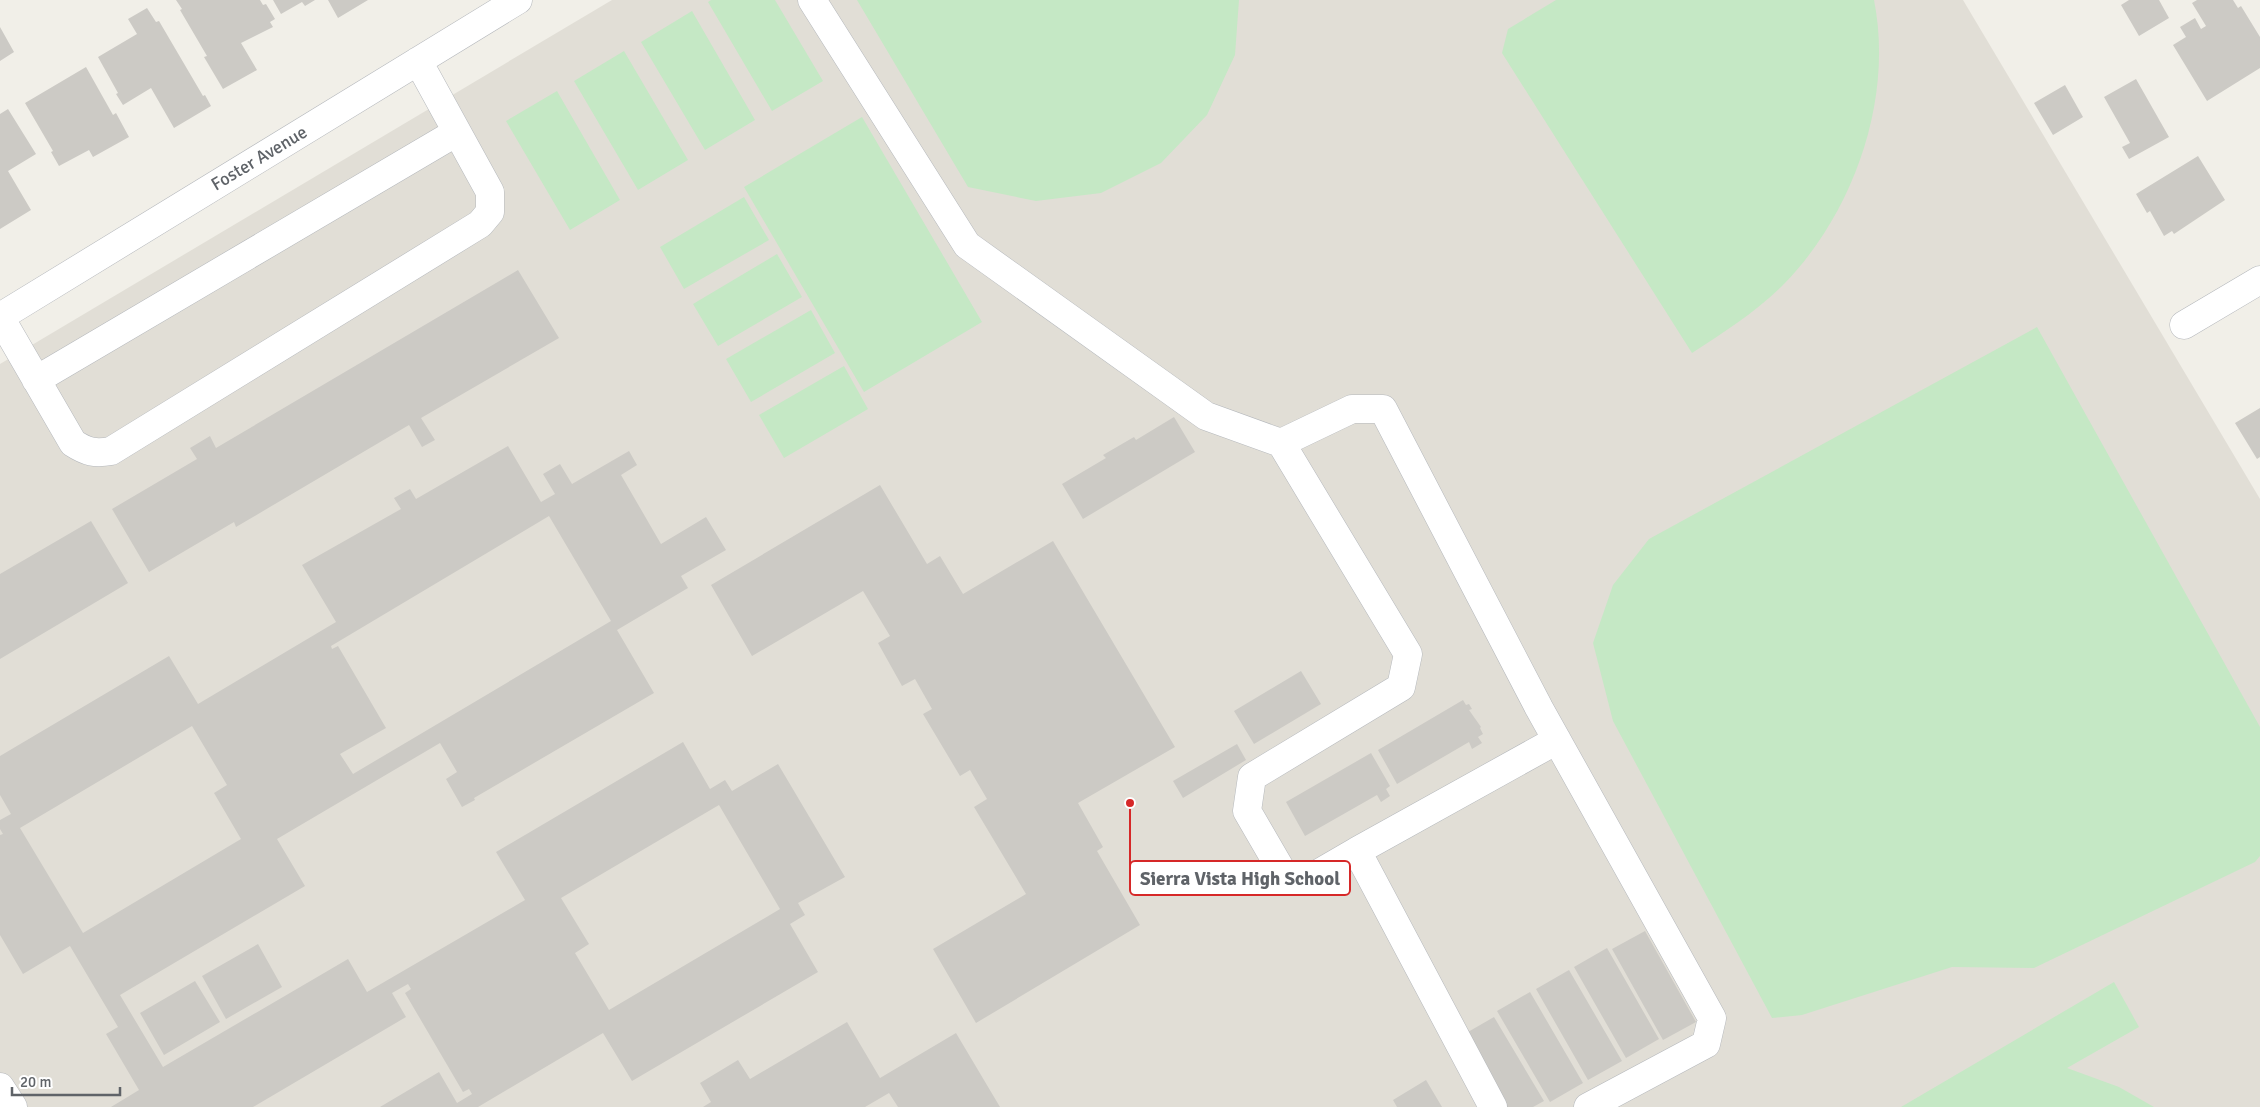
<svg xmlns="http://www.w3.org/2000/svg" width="2260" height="1107" font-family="Signika,sans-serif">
<rect width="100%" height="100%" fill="#f1efe8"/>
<!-- education -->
<path fill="#e1ded6" d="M612,0H1963L2260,499V1107H0V364Z"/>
<!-- pitch -->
<path fill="#c5e8c5" d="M711,0H775L823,81L772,111L708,2Z
M857,0H1239L1235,55L1207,115L1161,163L1101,193L1036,201L968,187Z
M1556,0H1874C1894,100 1853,214 1783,285C1756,312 1724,332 1692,353L1502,53L1508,29Z
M692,11L755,120L705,150L641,42Z
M624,51L688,160L638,190L574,81Z
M557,91L620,200L570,230L506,121Z
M862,117L982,322L864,392L744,187Z
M744,197L769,240L684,289L660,247Z
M777,254L802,297L718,346L693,304Z
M811,310L835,353L751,402L726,359Z
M2037,327L2260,727V856L2255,862L2034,968L1952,967L1802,1015L1772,1018L1613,721L1593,643L1613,585L1649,539Z
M844,366L868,409L784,458L759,415Z
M2114,982L2139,1027L2067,1068L2119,1087L2154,1107H1901Z"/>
<!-- building -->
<path fill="#cccac5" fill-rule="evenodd" d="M176,0H260L263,5L266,4L275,19L270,22L273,27L241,43L257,70L223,89L204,57L207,56L180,10L182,9Z
M273,0H315L305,6L302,2L281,14Z
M328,0H368L338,18Z
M2129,0H2159L2169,18L2139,36L2121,5Z
M2197,0H2233L2238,8L2241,6L2260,37V68L2207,101L2173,45L2186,37L2180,27L2195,18L2201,29L2206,26L2192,3Z
M147,8L156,22L159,21L203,96L205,95L211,106L174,128L151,88L123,105L116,94L118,93L98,57L137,34L128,19Z
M0,27L14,52L0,61Z
M86,67L113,115L116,113L129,137L93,157L89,150L59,166L51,152L53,151L25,103Z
M2136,79L2169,137L2129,159L2122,147L2130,143L2104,97Z
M2065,85L2083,117L2053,135L2034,103Z
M8,109L36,154L8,171L31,210L0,229V114Z
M2198,156L2225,200L2174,234L2172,231L2164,236L2150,211L2147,213L2136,194Z
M518,270L559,338L421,418L435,440L422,447L409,425L236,527L234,522L149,572L112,509L197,459L190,448L210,436L216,448Z
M2260,408V457L2257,459L2235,423Z
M1174,417L1195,452L1083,519L1062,484L1106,458L1103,455L1134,437L1136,440Z
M508,446L541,502L555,494L543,474L560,464L572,484L629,451L637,465L621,475L661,544L706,517L726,550L681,576L688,588L617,630L654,693L474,798L475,800L462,807L446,779L457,772L440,743L277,839L305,886L120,995L163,1067L348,959L367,992L525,900L496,852L683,742L710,789L725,780L732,791L778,764L845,877L798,903L805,915L790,924L818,972L632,1081L603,1033L478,1107H380L439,1072L457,1103L472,1094L469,1089L463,1092L405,993L411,989L408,984L392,993L406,1017L253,1107H111L139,1090L106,1034L118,1027L70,946L23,974L0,935V835L3,834L0,829V820L11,814L0,795V756L169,656L198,704L336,622L302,565L401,509L394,498L410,489L416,499ZM549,516L611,621L353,774L340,754L386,728L338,646L332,649L331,646ZM192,726L227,785L214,793L241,839L83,933L20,828ZM719,805L780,909L609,1010L575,953L589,944L561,898Z
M880,485L927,564L940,556L963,594L1053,541L1175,747L1078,803L1103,847L1097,851L1140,925L976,1023L933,949L1026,894L974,807L987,799L970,770L960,776L923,714L932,709L915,679L902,686L878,643L890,636L863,591L752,656L711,585Z
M91,521L128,583L0,659V574Z
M1301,671L1321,704L1254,744L1234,711Z
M1463,700L1466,705L1469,704L1472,709L1469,710L1481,727L1480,728L1483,734L1478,737L1482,743L1472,749L1469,742L1397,784L1378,750Z
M1237,744L1246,760L1183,798L1173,781Z
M1371,753L1390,786L1386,789L1390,796L1381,802L1377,795L1305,836L1286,802Z
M1645,931L1696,1022L1663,1040L1612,949Z
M258,944L282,987L226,1019L202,976Z
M1607,948L1659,1039L1626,1058L1574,967Z
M1569,970L1622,1061L1588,1080L1536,989Z
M195,981L220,1022L164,1055L140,1013Z
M1530,992L1583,1083L1550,1102L1497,1011Z
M1494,1017L1544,1101L1533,1107H1502L1461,1036Z
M847,1022L880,1078L956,1033L1000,1107H898L889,1093L865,1107H703L711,1102L700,1083L738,1060L750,1079Z
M1426,1080L1442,1107H1397L1393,1100Z"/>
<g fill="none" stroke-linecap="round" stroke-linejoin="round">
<!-- minor casing -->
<g stroke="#b5b8bc" stroke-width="29">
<path id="minor" d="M812,0L967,245L1206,416L1281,443L1408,654L1401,687L1252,777L1247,811L1283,873L1307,880L1357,851L1493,1107
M0,317L73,443C87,452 95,454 111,451L480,224L490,212V192L418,61
M0,317L518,0
M2184,325L2260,280
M36,380L457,132
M1281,443L1352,409H1383L1539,708L1712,1018L1706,1044L1588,1107
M1357,851L1557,740
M0,1087L13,1107"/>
</g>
<!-- minor -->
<use href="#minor" stroke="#fff" stroke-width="28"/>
</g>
<g text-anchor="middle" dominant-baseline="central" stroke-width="4" stroke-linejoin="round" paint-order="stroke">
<!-- street labels -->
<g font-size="18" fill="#5f6368" stroke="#fff">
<text transform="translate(259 158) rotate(-31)">Foster Avenue</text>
</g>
</g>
<!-- callouts -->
<path fill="none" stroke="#d62828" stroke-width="2" d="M1130 803L1130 878"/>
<circle fill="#d62828" stroke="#fff" stroke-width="2" cx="1130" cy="803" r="5"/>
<rect fill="#fff" stroke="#d62828" stroke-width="2" x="1130" y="861" width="220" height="34" rx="5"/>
<g font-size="19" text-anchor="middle" font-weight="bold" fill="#5f6368">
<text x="1240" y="885">Sierra Vista High School</text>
</g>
<!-- scale -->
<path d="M12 1087v8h108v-8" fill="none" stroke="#5f6368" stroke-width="2.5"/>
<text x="20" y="1087" font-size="15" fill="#5f6368" stroke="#ffffff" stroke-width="4" paint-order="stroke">20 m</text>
</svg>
